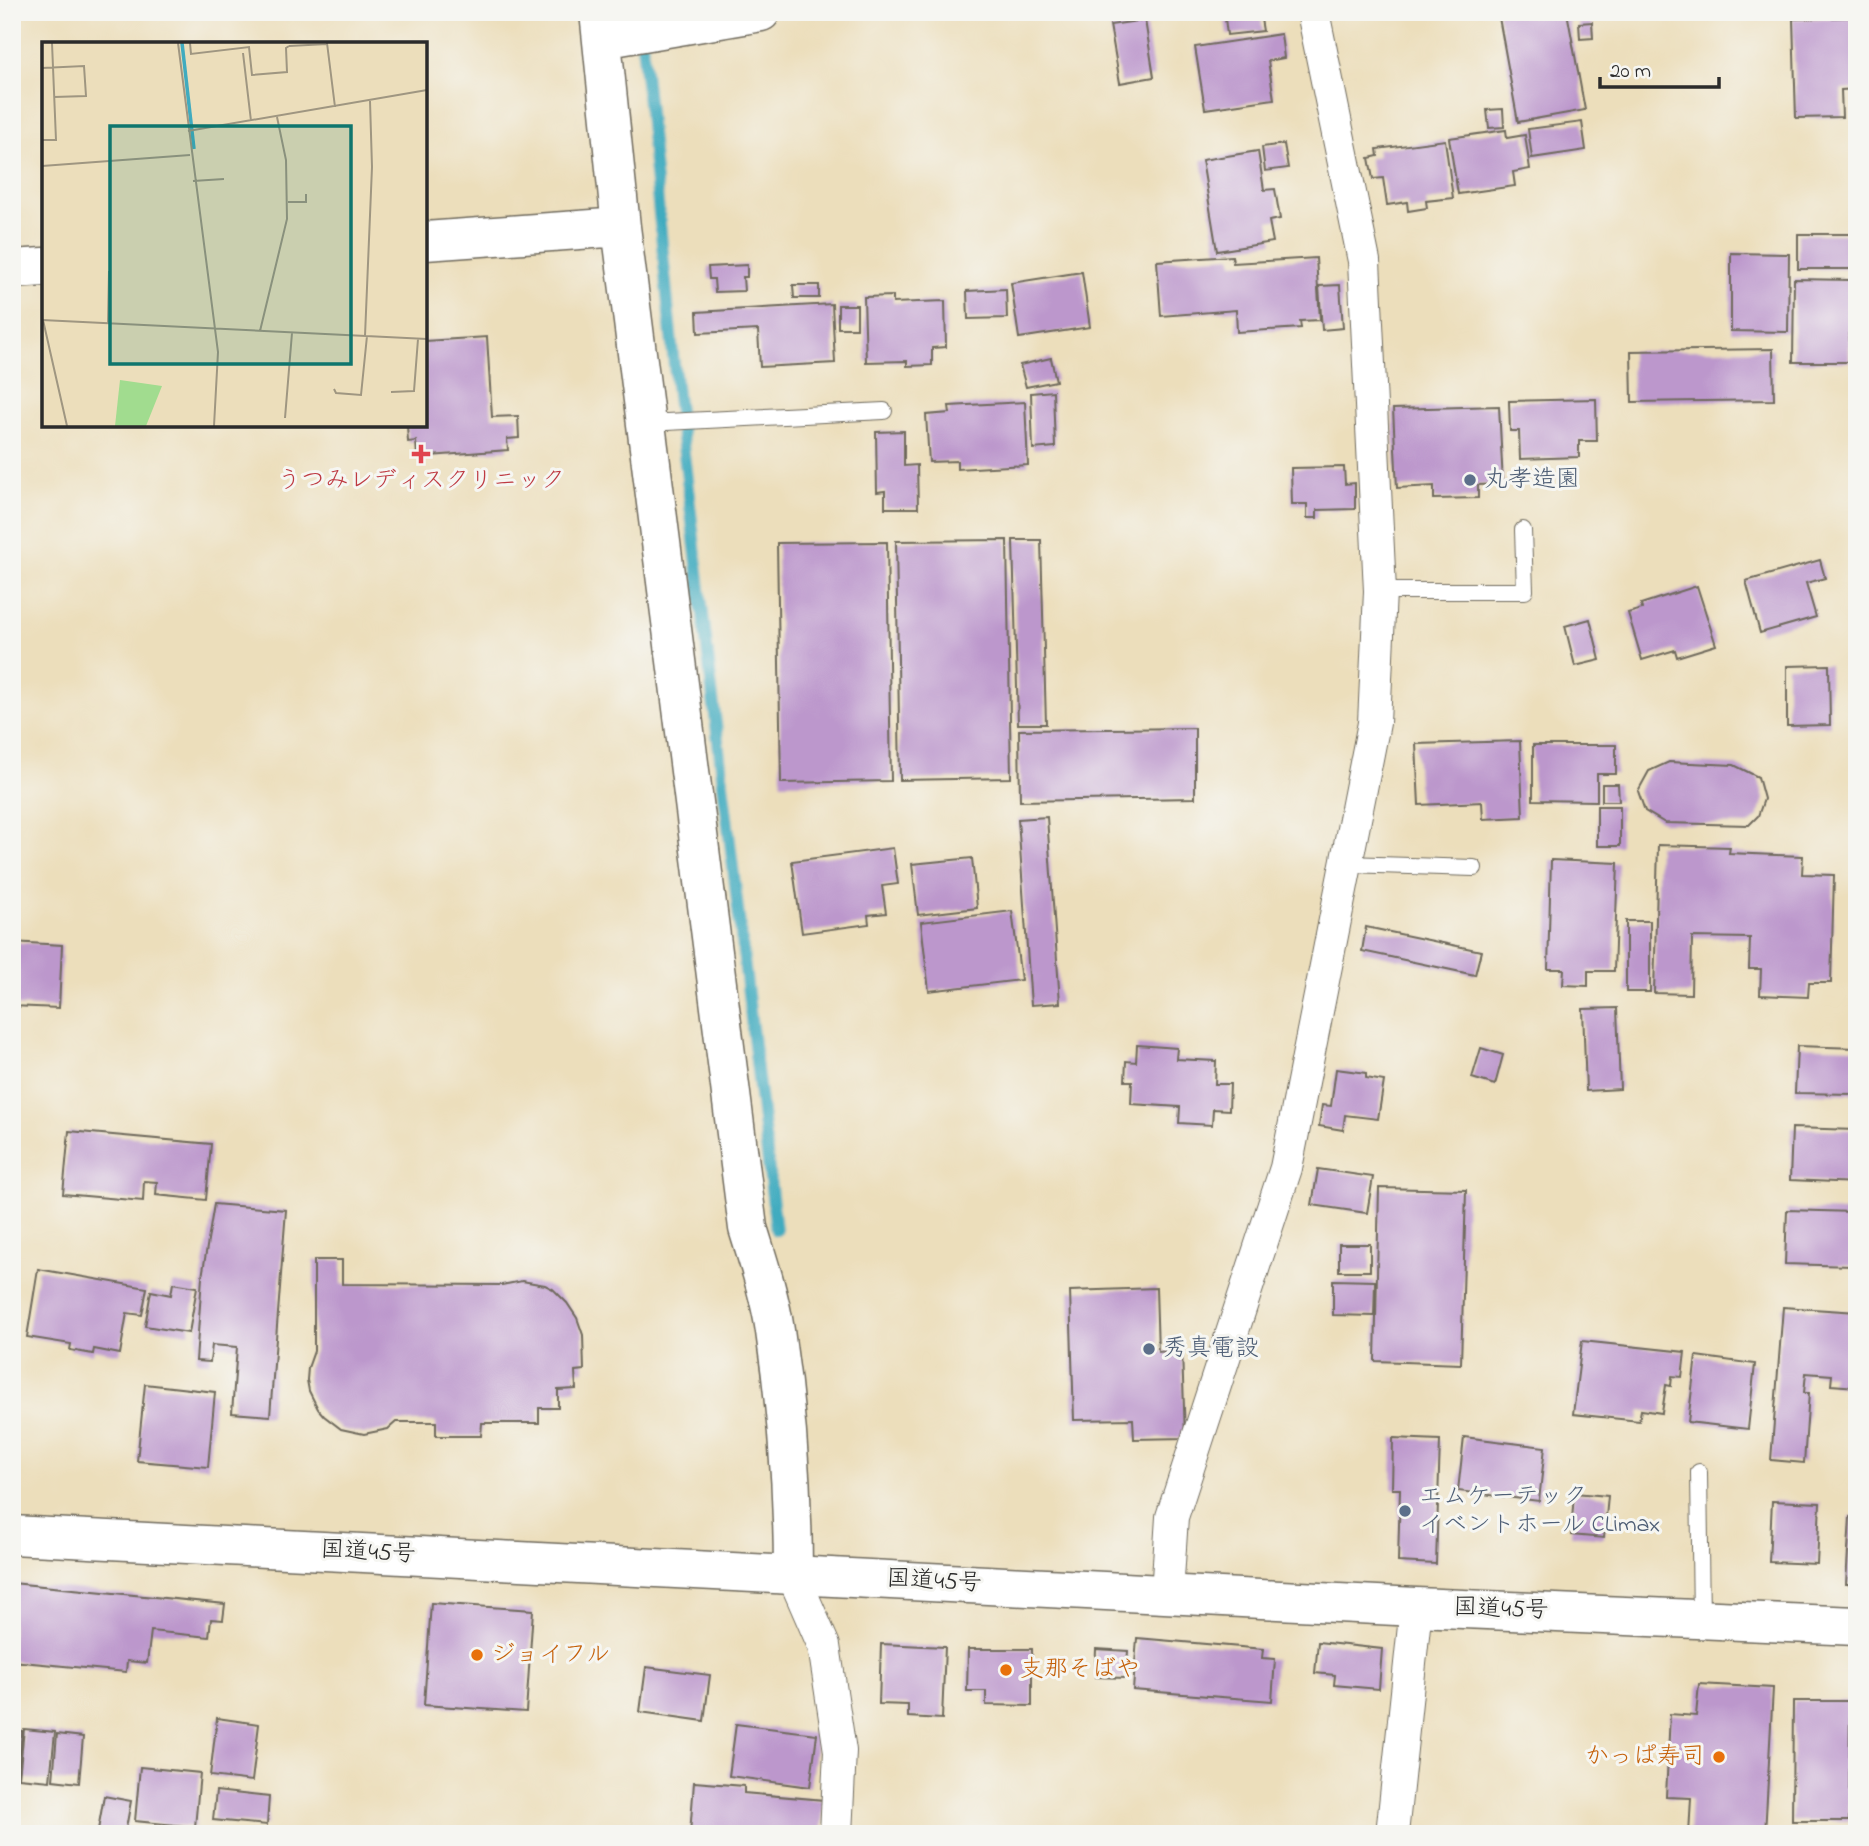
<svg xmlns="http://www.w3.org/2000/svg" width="1869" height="1846" font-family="'Indie Flower','Klee One',sans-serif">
<rect width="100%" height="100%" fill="#f6f6f2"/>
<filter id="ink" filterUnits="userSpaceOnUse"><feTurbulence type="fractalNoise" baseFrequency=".0143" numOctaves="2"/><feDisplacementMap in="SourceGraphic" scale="14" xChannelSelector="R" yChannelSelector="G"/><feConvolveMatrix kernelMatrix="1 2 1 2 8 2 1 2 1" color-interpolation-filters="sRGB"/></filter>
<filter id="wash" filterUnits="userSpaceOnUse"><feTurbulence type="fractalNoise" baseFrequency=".00686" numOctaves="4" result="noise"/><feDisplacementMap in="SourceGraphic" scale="28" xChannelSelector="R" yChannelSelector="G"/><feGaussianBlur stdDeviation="1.57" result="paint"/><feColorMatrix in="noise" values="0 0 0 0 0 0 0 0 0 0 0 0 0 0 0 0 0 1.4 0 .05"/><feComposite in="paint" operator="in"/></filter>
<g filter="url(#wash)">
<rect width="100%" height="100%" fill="#ecdebb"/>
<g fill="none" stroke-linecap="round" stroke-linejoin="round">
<!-- stream -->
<path stroke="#40abbf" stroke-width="12" d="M639,12L677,395L776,1230"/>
</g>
<g id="blocks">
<!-- building -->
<path fill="#bc97cc" d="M1498,12H1567L1585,110L1518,122Z
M1260,13L1263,31L1227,35L1225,18Z
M1857,17V89L1841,90L1842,117L1796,118L1793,19Z
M1145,20L1154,77L1120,83L1110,25Z
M1592,22L1593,38L1580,39L1579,23Z
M1281,34L1284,58L1268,61L1274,99L1205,109L1195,47Z
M1503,109L1504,127L1489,128L1487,110Z
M1582,122L1586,150L1532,158L1528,129Z
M1506,130L1507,138L1525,135L1530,169L1513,172L1515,186L1458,194L1449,138Z
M1445,140L1453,198L1426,201L1427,208L1408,211L1407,202L1387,205L1383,178L1373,179L1369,158L1378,156L1377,149Z
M1284,144L1288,168L1265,171L1262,147Z
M1258,151L1264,190L1275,189L1280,219L1269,221L1273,242L1217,251L1202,160Z
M1798,234H1857V269H1798Z
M1731,253L1789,254L1788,332L1731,331Z
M1232,256L1233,263L1316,258L1320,320L1300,321L1301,328L1237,332L1236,310L1161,316L1157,261Z
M747,265V277H743L744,291L715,292L714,279H709L708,267Z
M1082,272L1090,327L1019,338L1011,283Z
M1794,279L1851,280L1849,362H1793Z
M793,285H819V298H794Z
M1340,285L1343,328L1322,330L1319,286Z
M1006,289L1007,318L968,319L967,291Z
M893,296V303L945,301L946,347L932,348V365L907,366V361L866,362L864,297Z
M832,304L835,363L760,367L758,330L698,333L697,312Z
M838,305H857V328H838Z
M487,337L492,417L518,416L519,438L507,439L508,450L417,457L416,441L408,442L407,425H425V341Z
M1773,349L1774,400L1632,402L1631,351Z
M1051,358L1056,381L1026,387L1020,365Z
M1053,391L1055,447L1033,449L1031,393Z
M1596,399L1597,441H1579V457L1520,459L1519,431H1510L1509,401Z
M1025,402L1028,465L957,469V461L929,462L926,415L950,413L949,406Z
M1499,406L1503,484L1478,485V498L1434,499V486L1397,488L1393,409Z
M904,431V466L917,465L918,508H885V491L877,492L876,432Z
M1344,467L1345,484L1355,483V509L1317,510V518H1307V504H1292L1291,468Z
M1007,540L1011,778L900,780L896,541Z
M1013,540H1041L1046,724H1018Z
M887,542L891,781L781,783L777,543Z
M1820,560L1825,578L1806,583L1816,617L1760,633L1746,581Z
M1697,586L1716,645L1677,657L1675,650L1642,660L1628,613L1642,609L1641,604Z
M1590,619L1600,660L1575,666L1565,626Z
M1829,665L1830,725L1787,726V666Z
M1195,728V798L1020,801L1019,730Z
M1520,741L1523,817L1483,819L1482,802L1419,805L1416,744Z
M1533,745H1616V774H1597V801L1533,800Z
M1669,762L1734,765L1758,777L1764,799L1758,816L1749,825L1665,823L1645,811L1638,791L1649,771Z
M1602,784H1618L1619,801H1602Z
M1597,806H1620V846H1597Z
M1047,817L1060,1003L1031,1005L1018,819Z
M1658,845L1730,847L1729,853L1803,856L1802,874L1834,875L1831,983H1809L1808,997L1760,995L1761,969H1749L1750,938L1692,937L1691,994L1654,993Z
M893,848L898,884L882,886L886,913L868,915L869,924L802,933L792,861Z
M972,858L977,908L918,915L912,864Z
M1551,860L1618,863L1614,971H1588V986L1563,985L1564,969H1548Z
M1012,911L1021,980L929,991L921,922Z
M1626,921H1650V992H1626Z
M1366,927L1481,951L1475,975L1362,951Z
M12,942L62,945L59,1008L12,1006Z
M1617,1008L1620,1089L1586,1091L1583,1009Z
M1137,1045L1177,1048L1176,1059L1216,1061L1215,1084H1230L1229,1110L1213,1109L1212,1125L1179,1123L1180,1107L1131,1104L1132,1081H1125L1126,1061L1136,1062Z
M1797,1046L1856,1048L1854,1094L1795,1093Z
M1481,1048L1503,1055L1495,1085L1472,1078Z
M1336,1069L1366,1073V1078L1384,1081L1378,1119L1345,1115L1343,1130L1319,1126L1322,1105L1331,1106Z
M1792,1128L1857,1130V1183L1790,1180Z
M69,1131L211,1144L206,1200L156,1195L157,1182L144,1181L143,1201L63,1194Z
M1318,1169L1373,1177L1367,1213L1312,1205Z
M1379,1188L1466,1190L1461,1364L1375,1361Z
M214,1204L286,1210L270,1416L232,1413L237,1347L212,1345L210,1362L196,1361L202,1277Z
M1787,1210L1854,1212L1852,1266L1785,1264Z
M1339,1244H1370V1271H1339Z
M314,1260H342V1284L502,1285L522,1281L545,1285L553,1289L567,1303L577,1318L583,1335L584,1370L575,1371L576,1389L558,1390V1408H539V1423H482L481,1436H436V1422H396L388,1429L364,1434L341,1429L324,1416L318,1409L309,1391L307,1380L308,1368L314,1351Z
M38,1269L147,1288L142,1315L127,1313L120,1354L94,1349L93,1354L70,1350L71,1344L27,1337Z
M1333,1280L1375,1281L1374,1316L1333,1315Z
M173,1283L197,1287L189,1333L145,1326L151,1291L171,1295Z
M1156,1288L1158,1352L1182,1350L1185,1438L1134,1439L1133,1419L1074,1420L1070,1291Z
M1783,1307L1857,1312V1387L1831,1385L1832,1375L1806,1373L1804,1393H1809L1804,1463L1771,1460Z
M1582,1341L1685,1352L1682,1377L1672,1376L1671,1386L1666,1385L1662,1413L1641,1410L1639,1421L1573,1414Z
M1696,1356L1755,1364L1748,1429L1688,1422Z
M145,1384L215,1392L208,1467L137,1461Z
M1464,1437L1545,1447L1539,1501L1458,1491Z
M1393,1438L1440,1440L1436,1564L1398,1562L1400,1489H1392Z
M1574,1493L1608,1496L1604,1538L1571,1535Z
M1772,1501L1820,1503L1817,1564L1769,1562Z
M1850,1517L1857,1518V1584H1846Z
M12,1583L225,1604L223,1620L211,1619L209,1637L151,1631L147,1663L127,1661L126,1672L12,1661Z
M431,1603L533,1610L526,1712L424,1705Z
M1137,1638L1263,1649L1262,1658L1275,1659L1272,1701L1133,1690Z
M1318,1642L1382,1649L1379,1689L1334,1685L1335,1675L1315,1673Z
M881,1644L945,1647L942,1719L908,1717V1705L879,1704Z
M968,1649H1032V1706L986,1705V1691H967Z
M1096,1649L1128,1651L1126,1678L1095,1677Z
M646,1667L710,1675L704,1721L640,1712Z
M1699,1684L1773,1688L1765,1834H1689L1691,1798L1666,1797L1670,1714L1696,1716Z
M1793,1701H1850L1849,1821H1792Z
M217,1718L259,1724L252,1781L210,1776Z
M736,1724L817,1734L810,1787L729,1776Z
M24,1729L55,1732L50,1781L19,1778Z
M12,1730L22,1731L17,1778H12Z
M57,1734L83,1737L79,1783L53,1780Z
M140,1767L200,1773L195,1827L135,1821Z
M694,1782L744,1786V1793L824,1800L821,1834H690Z
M216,1791L269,1797L267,1825L213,1820Z
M104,1796L131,1801L125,1834L98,1830Z"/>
</g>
</g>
<g filter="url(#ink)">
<use href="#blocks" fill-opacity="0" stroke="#6f6a5d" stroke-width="2"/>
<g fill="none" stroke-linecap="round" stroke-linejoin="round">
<!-- service casing -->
<g stroke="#6f6a5d" stroke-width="18">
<path id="service" d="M646,423L884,411
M1380,591H1525L1523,530
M1346,864L1474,868
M1699,1472L1701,1619"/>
</g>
<!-- minor casing -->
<g stroke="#6f6a5d" stroke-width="34">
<path id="minor" d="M793,1575L824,1646L840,1751L836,1834
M1167,1594L1172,1517L1286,1168L1374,723L1380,591L1364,261L1313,12
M1392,1834L1416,1607"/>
</g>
<!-- tertiary casing -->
<g stroke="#6f6a5d" stroke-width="41">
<path id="tertiary" d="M599,12L621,227L748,1228C758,1261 770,1296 775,1331C787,1411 793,1493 793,1575
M602,39L761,12
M425,241L621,227
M12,269L44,267"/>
</g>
<!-- trunk casing -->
<g stroke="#6f6a5d" stroke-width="41">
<path id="trunk" d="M12,1535L1416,1607L1857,1626"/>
</g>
<!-- service -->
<use href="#service" stroke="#fff" stroke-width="16"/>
<!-- minor -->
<use href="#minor" stroke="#fff" stroke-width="32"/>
<!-- tertiary -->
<use href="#tertiary" stroke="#fff" stroke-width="38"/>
<!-- trunk -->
<use href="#trunk" stroke="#fff" stroke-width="38"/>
</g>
</g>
<!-- markers -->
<path fill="#e0444e" stroke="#f6f6f2" stroke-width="2.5" d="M417.5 443.5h7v7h7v7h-7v7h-7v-7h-7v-7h7z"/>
<g fill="#5c6f8a" stroke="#f6f6f2" stroke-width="2.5">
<circle cx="1470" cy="480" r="7"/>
<circle cx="1149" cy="1349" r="7"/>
<circle cx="1405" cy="1511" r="7"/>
</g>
<g fill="#e8710a" stroke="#f6f6f2" stroke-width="2.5">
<circle cx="477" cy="1655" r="7"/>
<circle cx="1006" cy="1670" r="7"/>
<circle cx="1719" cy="1757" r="7"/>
</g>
<g text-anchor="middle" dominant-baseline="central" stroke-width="6" stroke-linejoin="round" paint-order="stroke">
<!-- service labels -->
<g font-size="24" fill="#4e5e75" stroke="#f6f6f2" text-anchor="start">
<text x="1484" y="480">丸孝造園</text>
<text x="1163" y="1349">秀真電設</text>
<text x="1419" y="1497">エムケーテック<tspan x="1419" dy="28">イベントホール CLimax</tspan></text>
</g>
<!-- health labels -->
<g font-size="24" fill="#be3a42" stroke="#f6f6f2">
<text x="421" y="481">うつみレディスクリニック</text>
</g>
<!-- street labels -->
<g font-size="24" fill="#2b2b2b" stroke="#f6f6f2">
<text transform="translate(368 1553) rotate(3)">国道45号</text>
<text transform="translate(934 1582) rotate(3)">国道45号</text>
<text transform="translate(1501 1610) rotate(2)">国道45号</text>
</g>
<!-- food labels -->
<g font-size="24" fill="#c56008" stroke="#f6f6f2" text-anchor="start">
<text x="491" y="1655">ジョイフル</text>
<text x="1020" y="1670">支那そばや</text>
<text x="1705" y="1757" text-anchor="end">かっぱ寿司</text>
</g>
</g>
<!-- overview -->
<g transform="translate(42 42)">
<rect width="385" height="385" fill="#ecdebb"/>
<path d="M78,338L120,344L104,384H73Z" fill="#a1dc8f"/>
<path fill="none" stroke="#40abbf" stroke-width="3.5" d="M140,1L152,107"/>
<path fill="none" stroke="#9f9681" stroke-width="2" d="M136,1L176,310L172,384M148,1L149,12L207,5L210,33L245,30L244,6L247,4M285,1L293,65M247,4L285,2M201,11L209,79M0,26L42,24L44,54L12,55M146,89L385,48M0,98H14L10,1M0,124L148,113M151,139L182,137M246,160H264V152M0,278L385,297M1,278L25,384M66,281L67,229M218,289L245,177L244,118L235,75M323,294L330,125L328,59M292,347L294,351L319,353L325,294M349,350L372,349L376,297M243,376L250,291"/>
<path fill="#0f766e" fill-opacity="0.15" stroke="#0f766e" stroke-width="3.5" d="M68,84H309V322H68Z"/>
<rect width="385" height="385" fill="none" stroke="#2b2b2b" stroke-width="3.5"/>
</g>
<!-- margin -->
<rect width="1869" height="1846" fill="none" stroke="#f6f6f2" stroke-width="42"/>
<!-- scale -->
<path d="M1600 77v10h119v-10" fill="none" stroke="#2b2b2b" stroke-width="3.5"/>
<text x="1610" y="77" font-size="21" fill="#2b2b2b" stroke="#f6f6f2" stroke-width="5" paint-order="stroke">20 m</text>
</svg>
